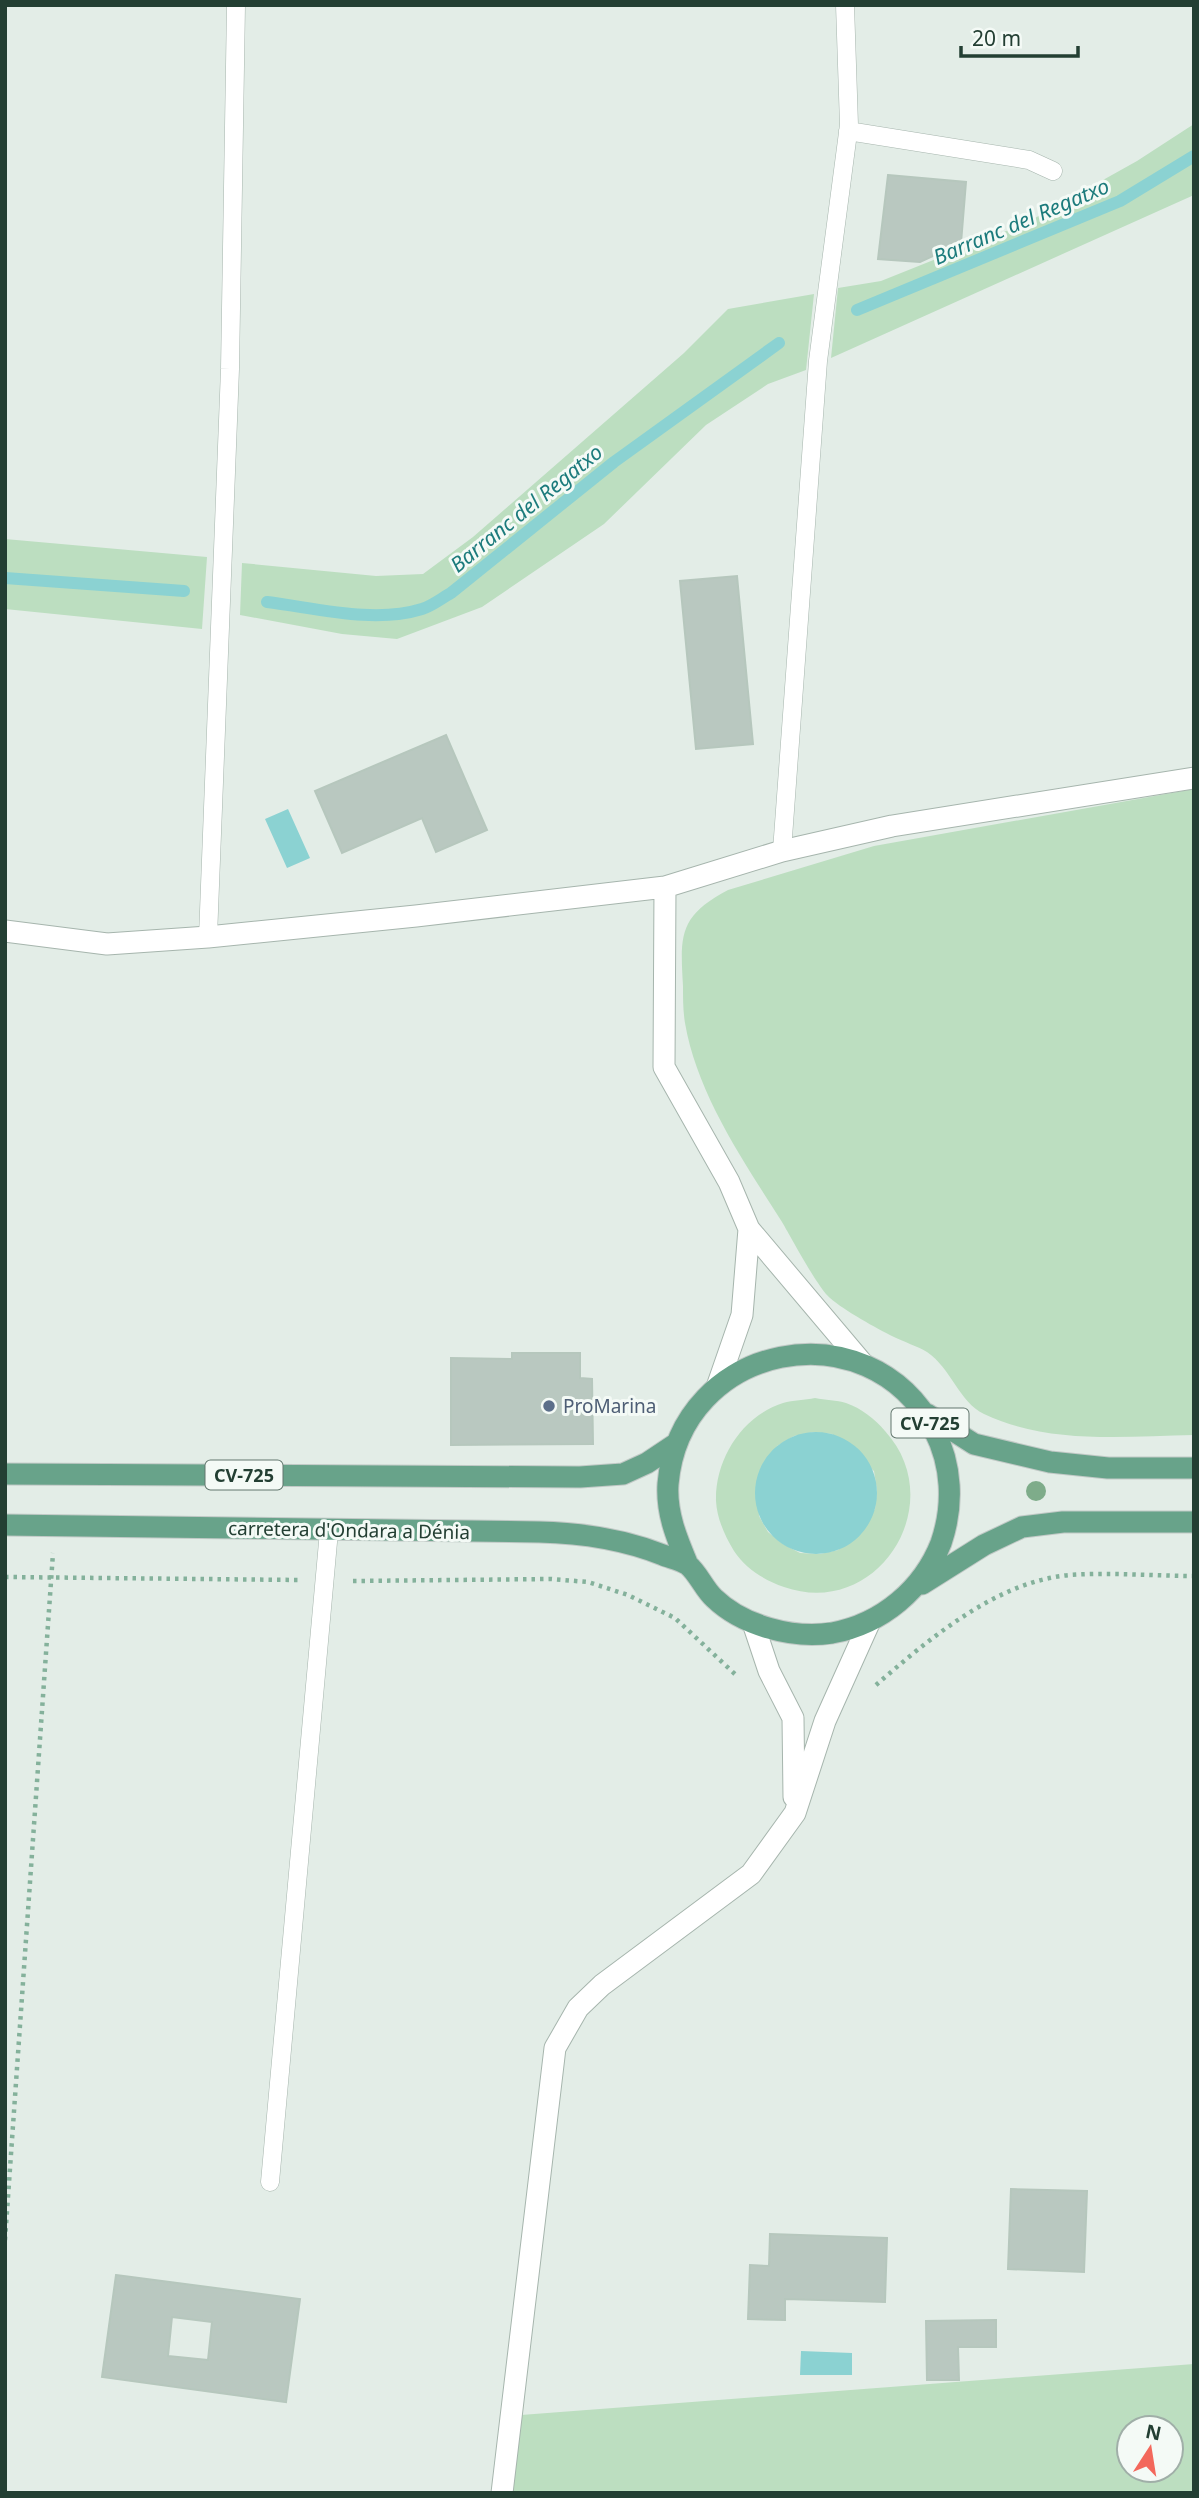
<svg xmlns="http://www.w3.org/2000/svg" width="1199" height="2498" font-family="'Noto Sans',sans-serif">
<rect width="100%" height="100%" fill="#e3ede7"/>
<!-- green -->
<path fill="#bcdec0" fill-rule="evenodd" d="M1194,124V195L831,358L838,288L881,281L1026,223L1137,161Z
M814,294L806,370L768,384L706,425L604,524L482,607L397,639L342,634L240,615L242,563L376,576L423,574L473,537L684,353L728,309Z
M5,539L207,557L202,629L5,609Z
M1194,789V1435C1124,1436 1050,1445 984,1414C959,1402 951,1368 927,1352C917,1346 904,1342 894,1337C876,1328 845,1311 830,1298C818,1288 792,1239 782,1222C744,1162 697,1094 685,1023C683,1011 683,998 683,986C680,935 679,916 728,890L874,846Z
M815,1398C825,1400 837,1400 846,1403C861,1408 875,1419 885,1431C951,1503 878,1620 784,1587C764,1580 746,1569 734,1551C725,1536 717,1519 716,1501C715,1459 742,1416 783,1403C793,1400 805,1400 815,1398ZM813,1432L832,1434L874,1471L877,1490L875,1509L838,1550L820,1554L800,1553L783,1544L768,1532L759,1516L777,1446L794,1436Z
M1194,2364V2493H512L521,2415ZM1129,2428H1171V2470H1129Z"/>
<!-- water -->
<path fill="#8bd2d2" d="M288,809L310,858L287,868L265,819Z
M755 1493a61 61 0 1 1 122 0a61 61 0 1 1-122 0Z
M801,2351L852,2353V2375H800Z"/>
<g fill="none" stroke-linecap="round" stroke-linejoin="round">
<!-- stream -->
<path stroke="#8bd2d2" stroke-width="12" d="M857,310L1120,201L1194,156
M5,578L184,591
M267,602C316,608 374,624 422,609C432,606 442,598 451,593L614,462L779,343"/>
</g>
<!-- building -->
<path fill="#b9c8c0" stroke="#b6c7bd" stroke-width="2" fill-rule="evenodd" d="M888,175L966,182L961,243L920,262L878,259Z
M737,576L753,744L696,749L680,581Z
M446,735L487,830L436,852L422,818L342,853L315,791Z
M512,1353H580V1378L592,1379L593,1444L451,1445V1358L512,1359Z
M1011,2189L1087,2191L1084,2272L1008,2269Z
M770,2234L887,2238L885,2302L785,2299V2320L748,2319L750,2265L769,2266Z
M116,2275L300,2299L286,2402L102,2377ZM172,2317L212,2322L208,2360L168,2356Z
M996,2320V2347H958L959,2380H927L926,2321Z"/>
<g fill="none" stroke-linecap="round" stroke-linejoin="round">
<!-- lane casing -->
<g stroke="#a6b5ad" stroke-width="19">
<path id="lane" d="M848,131L1029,160L1053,171
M782,851L818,361L849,125L845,5
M208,937L230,369L236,5
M270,2182L329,1531"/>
</g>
<!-- street casing -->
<g stroke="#a6b5ad" stroke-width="23">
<path id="street" d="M665,887L664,1067L729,1182L749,1229L863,1364
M5,931L107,944L208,937L416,916L665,887L782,851L892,826L1194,778
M717,1387L742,1315L749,1229
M753,1623L769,1671L793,1718L794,1797
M502,2493L555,2048L578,2008L602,1985L751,1874L795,1813L825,1721L870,1621"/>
</g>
<!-- primary casing -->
<g stroke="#c1c9c6" stroke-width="23">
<path id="primary" d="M927,1414L974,1444L1050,1462L1108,1468H1194
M5,1474L580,1477L623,1474L647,1463L677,1443
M5,1525L539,1532C583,1533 623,1539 663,1555C670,1558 681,1560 688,1565C698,1573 704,1589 714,1598C743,1626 793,1639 832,1633C882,1624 923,1589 941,1543C954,1505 952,1465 934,1430C868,1305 680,1343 668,1484C666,1513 677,1539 688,1565
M922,1584L984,1545L1022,1527L1063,1522H1194"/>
</g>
<!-- path -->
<path stroke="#84b19b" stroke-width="4.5" stroke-dasharray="3.5 5" stroke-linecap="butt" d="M5,1577L298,1580
M353,1581L551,1579L588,1582L628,1595L675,1618L737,1676
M876,1685C929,1639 997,1581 1070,1575C1111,1572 1153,1576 1194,1576
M5,2240L53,1553"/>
<!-- lane -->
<use href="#lane" stroke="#fff" stroke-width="18"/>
<!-- street -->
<use href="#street" stroke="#fff" stroke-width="21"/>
<!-- primary -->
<use href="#primary" stroke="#68a38a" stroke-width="21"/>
</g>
<!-- trees -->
<circle fill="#7eac8a" cx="1036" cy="1491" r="10"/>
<!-- markers -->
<circle fill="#5c6f8a" stroke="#f4faf6" stroke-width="2.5" cx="549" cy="1406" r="7"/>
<g text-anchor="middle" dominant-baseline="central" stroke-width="6" stroke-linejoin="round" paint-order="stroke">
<!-- shield labels -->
<g fill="#f4faf6" stroke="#62776e" stroke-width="2">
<rect x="891.5" y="1408.5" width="77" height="29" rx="5"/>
<rect x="205.5" y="1460.5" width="77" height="29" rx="5"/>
</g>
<g font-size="18" font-weight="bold" fill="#233f33">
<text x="930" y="1423">CV-725</text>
<text x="244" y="1475">CV-725</text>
</g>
<!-- service labels -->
<g font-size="19" fill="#4e5e75" stroke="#f4faf6" text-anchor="start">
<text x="563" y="1406">ProMarina</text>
</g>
<!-- street labels -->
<g font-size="19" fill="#233f33" stroke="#f4faf6">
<text transform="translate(349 1530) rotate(1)">carretera d'Ondara a Dénia</text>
</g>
<!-- water labels -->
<g font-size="21" font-style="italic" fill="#1c7b7c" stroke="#f4faf6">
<text transform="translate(1021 221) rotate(-23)">Barranc del Regatxo</text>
<text transform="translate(526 508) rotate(-39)">Barranc del Regatxo</text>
</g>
</g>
<!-- border -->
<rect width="1199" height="2498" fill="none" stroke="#233f33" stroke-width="14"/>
<!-- north arrow -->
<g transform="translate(1150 2449) rotate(12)"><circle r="33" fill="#f4faf6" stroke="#a0afa8" stroke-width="2"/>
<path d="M0-5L12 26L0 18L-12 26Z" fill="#f3685c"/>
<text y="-10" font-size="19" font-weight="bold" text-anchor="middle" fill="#233f33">N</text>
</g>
<!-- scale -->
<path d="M961 46v10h117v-10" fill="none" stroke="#233f33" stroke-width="3.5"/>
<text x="972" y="46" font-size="21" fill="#233f33" stroke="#f4faf6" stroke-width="5" paint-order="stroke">20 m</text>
</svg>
